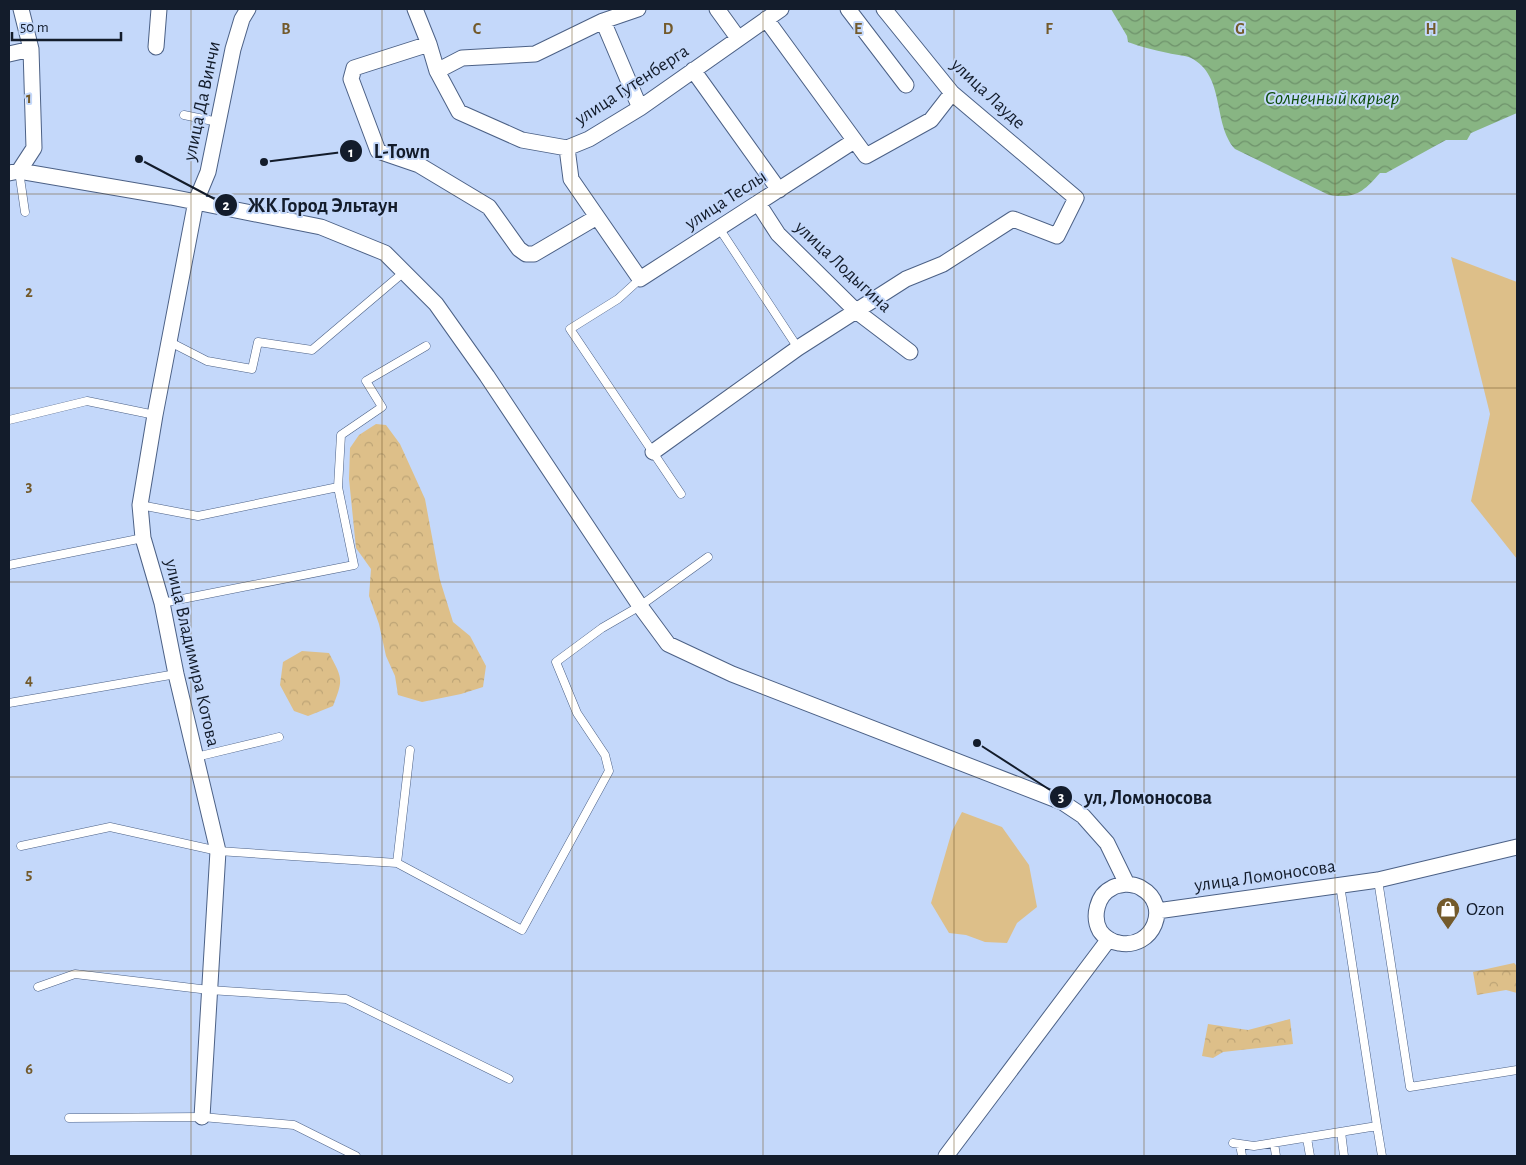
<svg xmlns="http://www.w3.org/2000/svg" width="1526" height="1165" font-family="'Alegreya Sans',sans-serif">
<defs>
<pattern id="forest-crowns" width="20" height="18" patternUnits="userSpaceOnUse" patternTransform="scale(1.25)"><rect width="20" height="18" fill="#ddbf89"/><path d="M2 6a3 3 0 1 1 6 0M12 15a3 3 0 1 1 6 0" fill="none" stroke="#bda476"/></pattern>
<pattern id="water-waves" width="16" height="10" patternUnits="userSpaceOnUse" patternTransform="scale(1.25)"><rect width="16" height="10" fill="#88b583"/><path d="M0 5q4-4 8 0t8 0" fill="none" stroke="#6e926b"/></pattern>
</defs>
<rect width="100%" height="100%" fill="#c4d8fa"/>
<!-- green -->
<path fill="#ddbf89" d="M1451,257L1517,282V559L1471,501L1490,414Z
M962,812L1002,827L1029,865L1037,907L1017,923L1007,943L985,942L966,935L949,933L931,903L952,831Z"/>
<!-- forest -->
<path fill="url(#forest-crowns)" d="M376,424L386,425L400,444L425,499L440,580L453,622L470,636L486,666L483,687L461,694L422,702L398,695L395,676L386,656L379,624L369,596L371,569L356,548L349,479L350,448L359,435Z
M302,651L329,653C342,678 344,678 333,706L308,716L294,711L280,685L283,662Z
M1514,963L1517,966V993L1506,990L1477,995L1473,972Z
M1290,1019L1293,1044L1223,1052L1213,1058L1202,1056L1208,1024L1248,1030Z"/>
<!-- water -->
<path fill="url(#water-waves)" d="M1111,9H1517V113L1471,133L1467,140H1446L1386,173H1380C1363,192 1356,199 1329,195L1235,149C1212,123 1226,76 1191,58C1185,55 1176,55 1168,53C1154,50 1141,47 1128,42L1127,36Z"/>
<g fill="none" stroke-linecap="round" stroke-linejoin="round">
<!-- lane casing -->
<g stroke="#4c6186" stroke-width="9">
<path id="lane" d="M184,115L218,122
M19,171L25,212
M719,228L798,348
M640,279L618,299L570,329L681,494
M170,342L207,361L252,369L258,342L312,350L404,272
M9,420L87,401L155,415
M140,505L198,516L338,487
M9,565L143,538
M162,603L354,565L338,487L341,435L382,407L366,381L426,346
M9,703L176,674
M196,757L279,737
M21,846L110,827L218,851L397,863L522,930L609,771L605,755L577,713L556,662L602,628L640,606L708,557
M397,863L410,750
M1378,880L1410,1087L1517,1070
M38,987L75,974L209,990L346,999L509,1079
M69,1118L202,1117L294,1125L356,1156
M1377,1126L1382,1156
M1341,1132L1344,1156
M1307,1138L1310,1156
M1233,1143L1254,1146L1377,1126L1340,885
M1274,1143L1276,1156
M1240,1144L1242,1156"/>
</g>
<!-- street casing -->
<g stroke="#4c6186" stroke-width="17">
<path id="street" d="M415,9L429,44L437,71L459,112L522,140L567,148L589,139L640,108L781,9
M717,9L738,38
M848,9L906,85
M766,19L866,156L931,120L952,93
M603,21L640,108
M429,44L354,68L351,79L378,151L419,165L489,207L519,249L526,254H534L597,217
M156,47L159,9
M9,54L31,49
M693,70L779,190
M437,71L462,58L535,54L603,21L638,9
M567,148L571,179L640,279L854,141
M19,171L34,148L31,49L21,9
M9,173L19,171L171,197L321,227L385,253L436,304L487,376L640,606L668,644L732,674L1062,802L1083,816L1107,843L1127,884C1131,885 1137,885 1141,888C1172,905 1153,950 1119,943C1112,942 1104,937 1100,931C1092,917 1097,895 1112,888C1116,885 1122,885 1127,884
M758,203L778,234L856,311L910,352
M653,452L798,348L906,279L943,264L1013,219L1057,236L1076,198L952,93L884,9
M1157,911L1378,880L1517,847
M202,1117L218,851L176,674L162,603L143,538L140,505L155,415L196,201L208,172L233,49L242,19L248,9
M946,1156L1109,939"/>
</g>
<!-- lane -->
<use href="#lane" stroke="#fff" stroke-width="8"/>
<!-- street -->
<use href="#street" stroke="#fff" stroke-width="15"/>
</g>
<!-- grid -->
<path fill="none" stroke="#735a2b" stroke-width="1" stroke-opacity="0.55" d="M191,9V1156M382,9V1156M572,9V1156M763,9V1156M954,9V1156M1144,9V1156M1335,9V1156M9,194H1517M9,388H1517M9,582H1517M9,777H1517M9,971H1517"/>
<!-- icons -->
<defs>
<g id="shop-pin" transform="scale(1.25)"><path d="M0 17L-7.5 6A9.5 9.5 0 1 1 7.5 6Z" fill="#735a2b" stroke="#c4d8fa"/><path d="M-5-2.5h2.3a2.7 3.5 0 0 1 5.4 0H5L5.5 6h-11ZM-1.5-2.5h3a1.5 2.3 0 0 0-3 0Z" fill="#fff"/></g>
</defs>
<g fill-rule="evenodd">
<use href="#shop-pin" x="1448" y="909"/>
</g>
<g text-anchor="middle" dominant-baseline="central" stroke-width="4" stroke-linejoin="round" paint-order="stroke">
<!-- street labels -->
<g font-size="19" fill="#131c2b" stroke="#c4d8fa">
<text transform="translate(632 85) rotate(-33)">улица Гутенберга</text>
<text transform="translate(988 94) rotate(43)">улица Лауде</text>
<text transform="translate(202 101) rotate(-78)">улица Да Винчи</text>
<text transform="translate(726 200) rotate(-33)">улица Теслы</text>
<text transform="translate(843 267) rotate(43)">улица Лодыгина</text>
<text transform="translate(192 653) rotate(77)">улица Владимира Котова</text>
<text transform="translate(1265 876) rotate(-8)">улица Ломоносова</text>
</g>
<!-- poi labels -->
<g font-size="19" fill="#131c2b" stroke="#c4d8fa" text-anchor="start">
<text x="1466" y="909">Ozon</text>
</g>
<!-- water labels -->
<g font-size="20" font-style="italic" fill="#0f4f0c" stroke="#c4d8fa">
<text x="1332" y="98">Солнечный карьер</text>
</g>
</g>
<g font-size="16" text-anchor="middle" font-weight="bold" fill="#735a2b" stroke="#c4d8fa" stroke-width="4" stroke-linejoin="round" paint-order="stroke">
<text x="286" y="34">B</text>
<text x="477" y="34">C</text>
<text x="668" y="34">D</text>
<text x="858" y="34">E</text>
<text x="1049" y="34">F</text>
<text x="1240" y="34">G</text>
<text x="1431" y="34">H</text>
<text x="29" y="103">1</text>
<text x="29" y="297">2</text>
<text x="29" y="491">3</text>
<text x="29" y="685">4</text>
<text x="29" y="879">5</text>
<text x="29" y="1074">6</text>
</g>
<!-- callouts -->
<path fill="none" stroke="#131c2b" stroke-width="2" d="M264 162L351 151M139 159L226 205M977 743L1061 797"/>
<g fill="#131c2b" stroke="#c4d8fa" stroke-width="2">
<circle cx="264" cy="162" r="5"/>
<circle cx="139" cy="159" r="5"/>
<circle cx="977" cy="743" r="5"/>
<circle cx="351" cy="151" r="12"/>
<circle cx="226" cy="205" r="12"/>
<circle cx="1061" cy="797" r="12"/>
</g>
<g font-size="15" text-anchor="middle" font-weight="bold" fill="#fff">
<text x="351" y="157">1</text>
<text x="226" y="210">2</text>
<text x="1061" y="802">3</text>
</g>
<g font-size="20" text-anchor="middle" font-weight="bold" fill="#131c2b" stroke="#c4d8fa" stroke-width="4" stroke-linejoin="round" paint-order="stroke">
<text x="402" y="158">L-Town</text>
<text x="323" y="212">ЖК Город Эльтаун</text>
<text x="1148" y="804">ул, Ломоносова</text>
</g>
<!-- border -->
<rect width="1526" height="1165" fill="none" stroke="#131c2b" stroke-width="20"/>
<!-- scale -->
<path d="M12 32v8h109v-8" fill="none" stroke="#131c2b" stroke-width="2.5"/>
<text x="20" y="32" font-size="15" fill="#131c2b" stroke="#c4d8fa" stroke-width="4" paint-order="stroke">50 m</text>
</svg>
